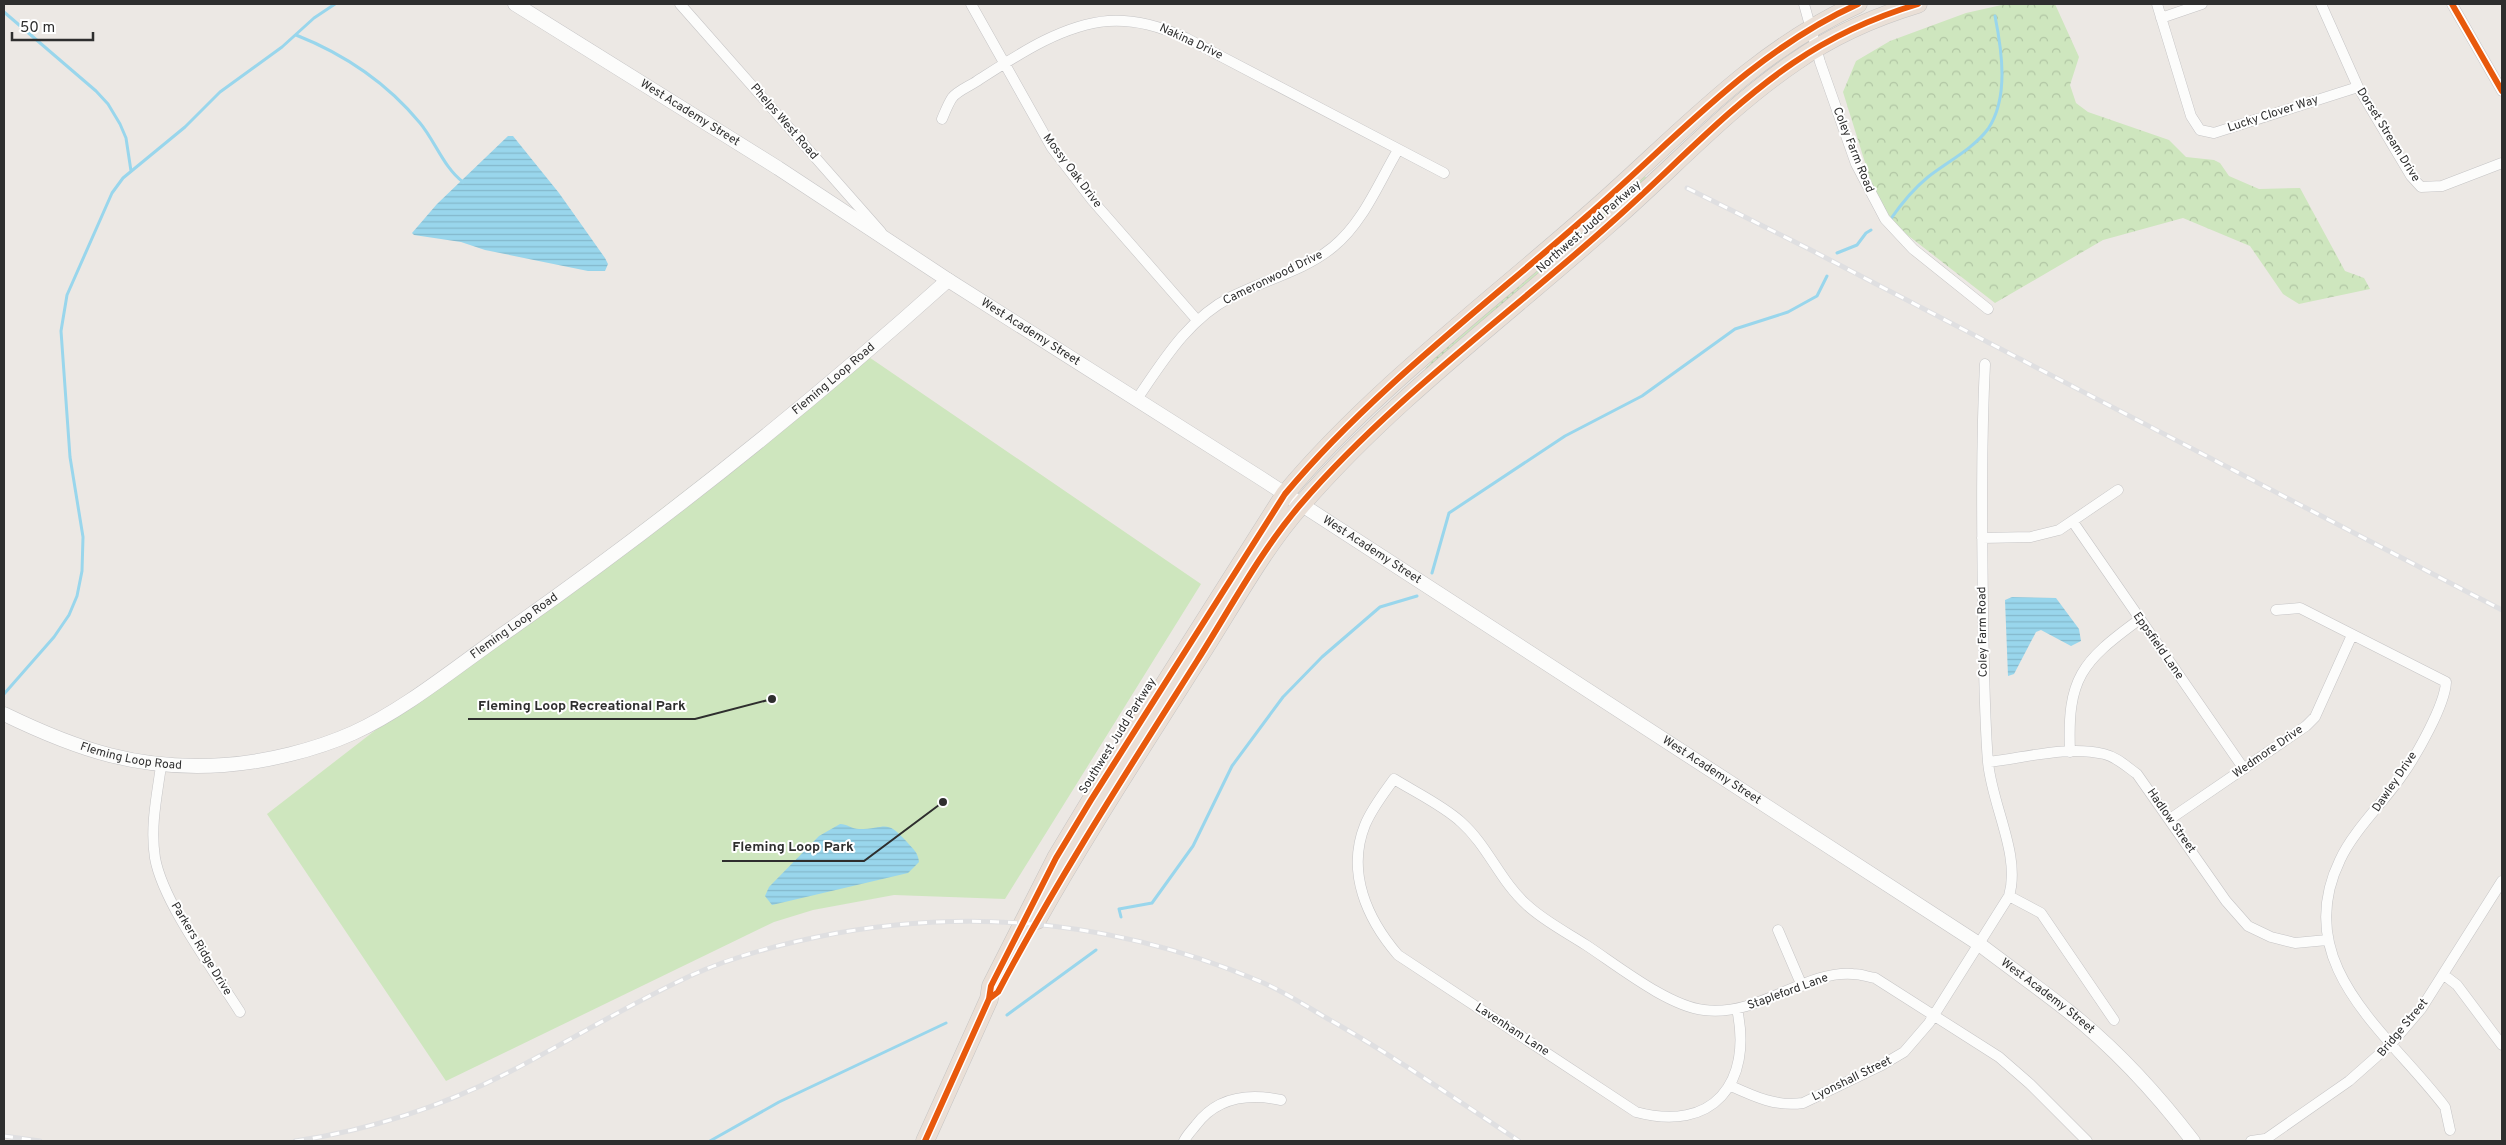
<svg xmlns="http://www.w3.org/2000/svg" width="2506" height="1145" font-family="Overpass,sans-serif">
<defs>
<pattern id="grass-dots" width="8" height="8" patternUnits="userSpaceOnUse" patternTransform="scale(1.25)"><rect width="8" height="8" fill="#cee6be"/><path d="M2 2h.1M6 6h.1" fill="none" stroke="#b1c6a4" stroke-width="1.8" stroke-linecap="round"/></pattern>
<pattern id="forest-crowns" width="20" height="18" patternUnits="userSpaceOnUse" patternTransform="scale(1.25)"><rect width="20" height="18" fill="#cee6be"/><path d="M2 6a3 3 0 1 1 6 0M12 15a3 3 0 1 1 6 0" fill="none" stroke="#b1c6a4"/></pattern>
<pattern id="water-rules" width="6" height="5" patternUnits="userSpaceOnUse" patternTransform="scale(1.25)"><rect width="6" height="5" fill="#99d6ec"/><path d="M0 2.5h6" fill="none" stroke="#84b8cb"/></pattern>
</defs>
<rect width="100%" height="100%" fill="#ece8e4"/>
<!-- grass -->
<path fill="url(#grass-dots)" d="M1644,175L1648,180L1428,372L1425,369L1442,350Z"/>
<!-- forest -->
<path fill="url(#forest-crowns)" d="M2006,4H2055L2079,57L2070,85L2076,103L2088,112L2169,140L2186,157L2214,160L2220,163L2229,176L2259,189L2300,188L2345,271L2364,278L2370,289L2299,304L2283,294L2250,246L2183,218L2103,240L1995,303L1901,230L1878,204L1843,92L1856,61L1890,41L1966,13Z"/>
<!-- park -->
<path fill="#cee6be" d="M863,353L1201,584L1005,899L894,895L813,910L774,922L446,1081L267,814Z"/>
<!-- water -->
<path fill="url(#water-rules)" d="M508,136H513L559,193L605,258L608,264L605,271H588L485,250L461,242L414,235L412,233L437,204Z
M2012,597L2056,598L2079,629L2081,641L2071,646L2041,630L2036,632L2014,674L2008,676L2005,600Z
M840,824C847,824 852,829 859,829C887,829 885,818 907,842C913,849 918,852 919,862L908,873L772,905L765,896L769,887L819,836Z"/>
<g fill="none" stroke-linecap="round" stroke-linejoin="round">
<!-- stream -->
<path stroke="#99d6ec" stroke-width="3" d="M4,12L96,91L108,104L120,124L126,138L131,171
M296,35C344,54 387,83 420,123C435,141 444,168 463,182
M1890,220C1901,204 1912,190 1928,177C1947,162 1973,149 1988,129C2009,98 2002,51 1995,16
M1837,253L1857,245L1866,233L1871,230
M1432,573L1449,513L1565,436L1642,396L1735,329L1788,312L1817,296L1827,276
M4,694L54,637L69,615L77,596L82,571L83,537L70,457L61,331L67,295L112,193L123,178L185,127L220,92L282,47L314,18L335,4
M1121,917L1119,909L1152,903L1193,846L1232,766L1283,697L1322,657L1380,607L1417,596
M1007,1015L1096,950
M710,1141L779,1102L946,1023"/>
<!-- street casing -->
<g stroke="#c5c4c5" stroke-width="11">
<path id="street" d="M680,4L881,232
M971,4L1052,148L1092,200L1197,320
M1804,4L1820,62L1856,164L1885,219L1913,249L1988,309
M2157,4L2191,116L2200,130L2214,133L2358,87
M2321,4L2358,87L2411,176L2421,187L2442,186L2502,163
M2452,4L2502,91
M2161,18L2202,4
M942,119C945,112 948,104 952,98C957,91 970,86 977,81C1016,56 1061,25 1108,21C1136,19 1161,27 1186,38L1444,173
M1137,399C1163,361 1188,319 1231,297C1264,280 1304,271 1333,247C1363,223 1379,182 1398,150
M2073,522L2244,769
M1982,538L2031,537L2059,530L2118,490
M2276,610L2300,608L2446,682C2445,705 2417,754 2403,774C2384,802 2353,831 2340,860C2289,965 2389,1033 2445,1107L2450,1130
M2070,752C2067,678 2081,662 2140,619
M1988,762C2025,758 2067,745 2104,754C2117,757 2127,767 2137,774L2226,901L2248,926L2271,937L2295,943L2327,940
M161,766C157,795 150,827 155,858C163,903 215,972 240,1012
M2170,819L2306,726L2315,717L2352,635
M2009,896L2041,913L2114,1020
M1778,930L1802,986
M2444,975L2457,985L2502,1045
M1737,1009C1753,1083 1713,1133 1636,1112L1398,955C1367,919 1346,872 1365,825C1372,808 1384,793 1394,779C1415,792 1444,806 1461,822C1488,846 1500,881 1527,905C1544,921 1566,932 1586,945C1618,966 1668,1006 1704,1010C1759,1017 1805,970 1853,974C1861,974 1868,977 1875,978L1999,1057L2030,1084L2087,1141
M1731,1086C1755,1097 1777,1107 1803,1103L1882,1065L1904,1052L1929,1023L2009,896C2021,855 1992,806 1988,762C1984,712 1984,661 1983,611C1982,528 1981,446 1985,364
M1184,1141C1187,1135 1192,1130 1196,1125C1217,1097 1248,1093 1281,1100
M2251,1141L2265,1139
M2263,1141L2349,1081L2392,1043L2421,1009L2502,881"/>
</g>
<!-- secondary casing -->
<g stroke="#c5c4c5" stroke-width="15">
<g id="secondary">
<path id="s1" d="M515,4L778,168L948,280L1259,477L1979,944C2009,967 2039,988 2068,1011C2115,1048 2157,1094 2193,1141"/>
<path id="s2" d="M4,714C78,750 140,771 224,765C266,762 315,750 353,733C408,708 462,662 512,628C664,521 810,404 948,280"/>
</g>
</g>
<!-- highway casing -->
<g stroke="#c6c5c4" stroke-width="19">
<path id="highway" d="M1037,920C1087,831 1143,746 1197,660C1231,608 1261,550 1302,504C1393,399 1506,316 1609,224C1671,170 1727,108 1795,62C1832,36 1875,17 1918,4
M925,1141L989,999L991,986L1056,858L1091,800L1285,494C1370,392 1487,304 1587,216C1675,140 1750,53 1858,4"/>
</g>
<!-- street -->
<use href="#street" stroke="#fcfcfb" stroke-width="10"/>
<!-- secondary -->
<use href="#secondary" stroke="#fcfcfb" stroke-width="14"/>
<!-- highway -->
<use href="#highway" stroke="#eadfd6" stroke-width="18"/>
<!-- rail casing -->
<g stroke="#dfdfe1" stroke-width="5">
<path id="rail" d="M1687,188L1807,248L2502,610
M4,1136L40,1141
M295,1141C372,1130 446,1105 515,1069C574,1038 630,1004 690,976C731,957 774,946 817,937C969,906 1116,921 1259,981C1281,990 1303,1004 1323,1016C1391,1054 1454,1098 1519,1141"/>
</g>
<!-- rail -->
<use href="#rail" stroke="#fff" stroke-width="3" stroke-dasharray="9" stroke-linecap="butt"/>
<!-- cycleway casing -->
<g stroke="#fff" stroke-width="9">
<path id="cycleway" d="M2452,4L2502,91
M989,999L998,992C1058,878 1128,770 1197,661C1230,609 1260,552 1300,505C1392,398 1508,316 1612,222C1672,169 1727,108 1793,63C1831,37 1875,17 1918,4
M925,1141L989,999L991,986L1056,858L1091,800L1285,494C1370,392 1487,304 1587,216C1675,140 1750,53 1858,4"/>
</g>
<!-- cycleway -->
<use href="#cycleway" stroke="#e8590c" stroke-width="6"/>
</g>
<g text-anchor="middle" dominant-baseline="central" stroke-width="4" stroke-linejoin="round" paint-order="stroke">
<!-- street labels -->
<g font-size="12" fill="#2e2e2e" stroke="#fff">
<text transform="translate(1191 42) rotate(25)">Nakina Drive</text>
<text stroke="none"><textPath href="#s1" startOffset="206">West Academy Street</textPath></text>
<text transform="translate(2273 114) rotate(-18)">Lucky Clover Way</text>
<text transform="translate(784 122) rotate(49)">Phelps West Road</text>
<text transform="translate(2388 135) rotate(58)">Dorset Stream Drive</text>
<text transform="translate(1853 150) rotate(68)">Coley Farm Road</text>
<text transform="translate(1072 171) rotate(53)">Mossy Oak Drive</text>
<text transform="translate(1589 227) rotate(-41)">Northwest Judd Parkway</text>
<text transform="translate(1273 278) rotate(-26)">Cameronwood Drive</text>
<text stroke="none"><textPath href="#s1" startOffset="611">West Academy Street</textPath></text>
<text stroke="none"><textPath href="#s2" startOffset="960">Fleming Loop Road</textPath></text>
<text stroke="none"><textPath href="#s1" startOffset="1016">West Academy Street</textPath></text>
<text stroke="none"><textPath href="#s2" startOffset="556">Fleming Loop Road</textPath></text>
<text transform="translate(1983 632) rotate(-91)">Coley Farm Road</text>
<text transform="translate(2158 646) rotate(55)">Eppsfield Lane</text>
<text transform="translate(1118 736) rotate(-58)">Southwest Judd Parkway</text>
<text transform="translate(2268 752) rotate(-35)">Wedmore Drive</text>
<text stroke="none"><textPath href="#s2" startOffset="135">Fleming Loop Road</textPath></text>
<text stroke="none"><textPath href="#s1" startOffset="1421">West Academy Street</textPath></text>
<text transform="translate(2395 782) rotate(-56)">Dawley Drive</text>
<text transform="translate(2171 821) rotate(55)">Hadlow Street</text>
<text transform="translate(201 949) rotate(59)">Parkers Ridge Drive</text>
<text transform="translate(1788 992) rotate(-20)">Stapleford Lane</text>
<text stroke="none"><textPath href="#s1" startOffset="1826">West Academy Street</textPath></text>
<text transform="translate(2403 1028) rotate(-50)">Bridge Street</text>
<text transform="translate(1512 1030) rotate(33)">Lavenham Lane</text>
<text transform="translate(1852 1079) rotate(-26)">Lyonshall Street</text>
</g>
</g>
<!-- callouts -->
<path fill="none" stroke="#2e2e2e" stroke-width="2" d="M772 699L695 719H468M943 802L864 861H722"/>
<g fill="#2e2e2e" stroke="#fff" stroke-width="2">
<circle cx="772" cy="699" r="5"/>
<circle cx="943" cy="802" r="5"/>
</g>
<g font-size="14" text-anchor="middle" font-weight="bold" fill="#2e2e2e" stroke="#fff" stroke-width="4" stroke-linejoin="round" paint-order="stroke">
<text x="582" y="710">Fleming Loop Recreational Park</text>
<text x="793" y="851">Fleming Loop Park</text>
</g>
<!-- border -->
<rect width="2506" height="1145" fill="none" stroke="#2e2e2e" stroke-width="10"/>
<!-- scale -->
<path d="M12 32v8h81v-8" fill="none" stroke="#2e2e2e" stroke-width="2.5"/>
<text x="20" y="32" font-size="15" fill="#2e2e2e" stroke="#ffffff" stroke-width="4" paint-order="stroke">50 m</text>
</svg>
